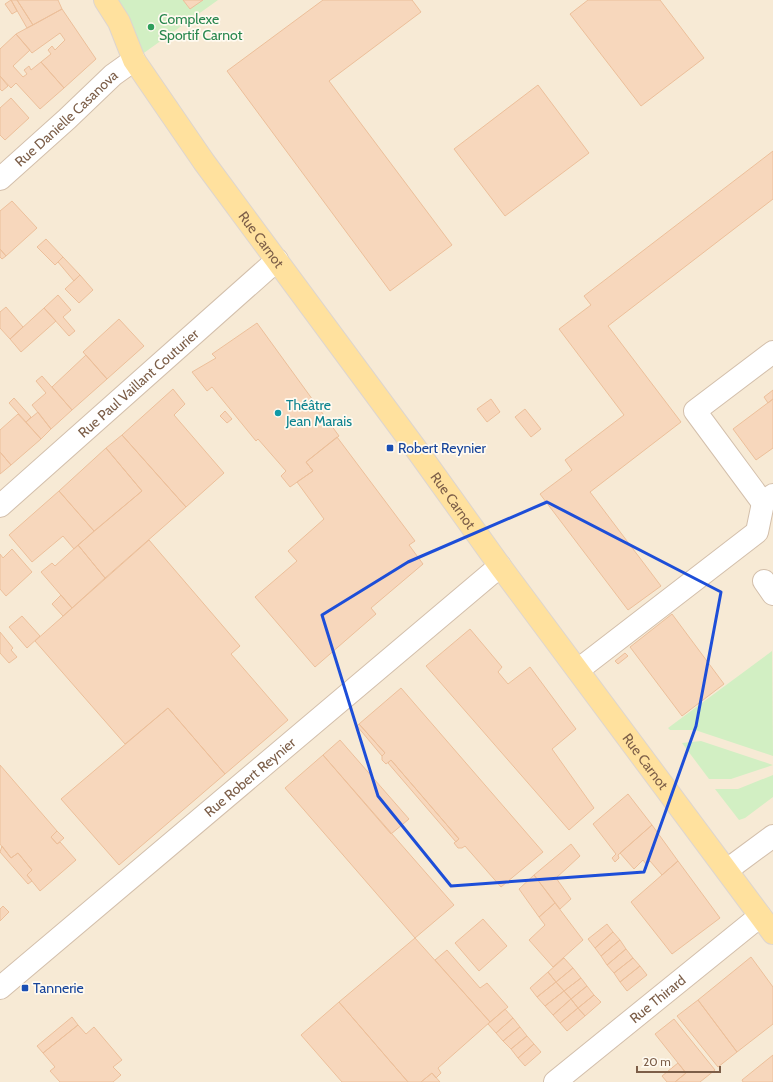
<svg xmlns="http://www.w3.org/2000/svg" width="773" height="1082" font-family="Cabin,sans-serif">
<rect width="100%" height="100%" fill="#fff7e7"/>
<!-- residential -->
<path fill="#f7ead5" d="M0,0H773V1082H0Z"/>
<!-- green -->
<path fill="#d2efc3" d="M105,0H218L134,60Z
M772,651L773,756L695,730H670L668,728Z
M701,741L773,765L731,779H709L682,743Z
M773,775V797L745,818L739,820L715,789H738Z"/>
<!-- building -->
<path fill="#f7d7bc" stroke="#ecbf9a" d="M11,0L17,11L12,14L5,4Z
M11,0H17L33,25L27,28Z
M17,0H58L62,9L33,25Z
M183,0H203L190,9Z
M323,0H412L421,12L329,81L452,245L390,291L227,71Z
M588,0H660L704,58L641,106L570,14Z
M62,9L96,59L64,88L41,62L51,54L48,50L52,46L55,50L65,40L60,33L32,53L16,34Z
M16,34L30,50L13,66L23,77L27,74L24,70L29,66L31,70L41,62L64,88L40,109L16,83L11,88L0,76V49Z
M0,76L8,86L2,91L0,89Z
M538,85L589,153L505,216L454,149Z
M11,98L29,118L5,140L0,135V108Z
M773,151V199L608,326L681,422L590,492L661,586L628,610L540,494L572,470L565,460L624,415L559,329L591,305L584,296Z
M12,201L37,228L6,256L0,249V211Z
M46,239L63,257L55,265L37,247Z
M0,249L6,256L2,259L0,257Z
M63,257L80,275L74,281L58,262Z
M80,275L93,290L79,303L65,289Z
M58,295L71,310L63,317L75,331L69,336L44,308Z
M6,307L23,327L10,339L0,328V312Z
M44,308L56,321L21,352L10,339Z
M119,319L144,346L107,379L83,352Z
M257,323L339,436L306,462L313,471L290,487L281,476L286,471L258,439L256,441L212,387L207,391L192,372L216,358L212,354Z
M86,355L107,379L72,410L52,387Z
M42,376L72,410L51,429L32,405L46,393L36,381Z
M173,389L185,404L174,415L224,473L186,507L122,435Z
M773,390V399L768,403L764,397Z
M14,398L31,417L26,422L9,403Z
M491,399L500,412L487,422L477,409Z
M773,399V448L756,460L733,429Z
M525,409L541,429L531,437L515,417Z
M225,411L232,419L227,423L220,416Z
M38,412L51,429L41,439L26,422Z
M18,414L41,439L11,465L0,452V430Z
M122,435L186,507L105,578L78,545L142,491L106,448Z
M337,437L415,541L409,545L423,564L371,608L376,614L315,667L255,597L297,561L288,551L324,519L297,482L313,471L306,462Z
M106,448L142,491L94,531L59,491Z
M0,452L11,465L0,474Z
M59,491L94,531L74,549L63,536L32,562L9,535Z
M149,540L240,646L231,654L288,720L225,774L168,708L125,744L35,641Z
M78,545L105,578L72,608L41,572L52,563L55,566Z
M12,549L32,572L6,596L0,589V554L3,558Z
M61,595L72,608L63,616L52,604Z
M672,614L724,684L682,716L630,647Z
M22,616L40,636L27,648L9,627Z
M470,629L502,667L498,672L508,684L530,667L576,729L552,749L594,808L569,830L426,666Z
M0,632L13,648L11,650L17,657L9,663L0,653Z
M625,653L628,656L618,664L615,661Z
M401,688L543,852L501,887L465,846L462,848H458L454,843L459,839L391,760L386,764L382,760V756L385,753L359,724Z
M168,708L225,774L119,865L61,799Z
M359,724L385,753L382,756L357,726Z
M340,740L409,819L391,834L323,755Z
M323,755L454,905L415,938L285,788Z
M391,760L459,839L456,842L388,763Z
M0,765L57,831L51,837L57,844L60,842L76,860L40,891L27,875L32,870L18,853L11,858L0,844Z
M628,794L652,825L618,855L619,858L615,862L612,858L616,854L593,824Z
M652,825L678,861L662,875L650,861L646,864L643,860L634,869L620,853Z
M57,831L64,838L57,844L51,837Z
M571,844L580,856L556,878L571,899L560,909L534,875Z
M2,846L11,858L18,853L32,870L27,875L32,881L28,884L0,852Z
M678,861L720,918L672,954L631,902Z
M534,875L555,903L539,917L519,889Z
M555,903L583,940L553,967L529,940L545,925L539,917Z
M3,906L9,912L0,921V909Z
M483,919L507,946L479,971L455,943Z
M607,924L613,932L595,948L588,939Z
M613,932L620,940L601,956L595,948Z
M415,938L490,1022L438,1068L441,1073L436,1078L432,1073L421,1082H408L339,1002Z
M620,940L626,949L607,965L601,956Z
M626,949L633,958L614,973L607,965Z
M447,950L480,988L487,983L508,1007L490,1022L435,960Z
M751,957L773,987V1024L737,1052L698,1000Z
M564,958L573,968L556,982L548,972Z
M633,958L640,966L620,982L614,973Z
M640,966L647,975L627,991L620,982Z
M573,968L581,978L564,991L556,982Z
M548,972L556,982L537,997L530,988Z
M581,978L587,986L571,999L564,991Z
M556,982L564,991L545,1006L537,997Z
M587,986L594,995L578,1008L571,999Z
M564,991L571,999L553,1015L545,1006Z
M594,995L601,1002L585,1016L578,1008Z
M571,999L578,1008L560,1023L553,1015Z
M698,1000L737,1052L718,1067L677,1016Z
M339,1002L408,1082H342L301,1035Z
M578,1008L585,1016L567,1031L560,1023Z
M505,1009L513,1018L496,1033L488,1024Z
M72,1017L78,1025L43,1053L37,1046Z
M513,1018L520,1027L503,1041L496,1033Z
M674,1019L715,1070L700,1082H675L686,1073L655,1034Z
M78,1025L86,1034L94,1027L122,1060L113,1067L121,1075L113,1082H60L50,1071L55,1067L43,1053Z
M520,1027L527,1036L511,1049L503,1041Z
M527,1036L534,1044L518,1058L511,1049Z
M534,1044L541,1052L525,1066L518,1058Z
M773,1055V1082H743L742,1080Z
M678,1063L686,1073L675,1082H667L662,1076Z
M432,1073L440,1082H421Z"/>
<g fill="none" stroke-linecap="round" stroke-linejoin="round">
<!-- minor casing -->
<g stroke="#d3bfab" stroke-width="24">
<g id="minor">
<path id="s1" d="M0,179L67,119L113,75L134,60"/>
<path d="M773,352L695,411L763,503L773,495"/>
<path id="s2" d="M0,506L277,260"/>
<path d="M764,581L773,594"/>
<path d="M578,670L757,532L763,503"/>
<path d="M727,870L773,836"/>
<path id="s3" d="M0,988L500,566"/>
<path id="s4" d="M555,1082L760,916"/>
</g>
</g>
<!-- major casing -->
<g stroke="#ddd5cf" stroke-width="24">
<g id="major">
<path id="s5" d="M105,0L119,22L134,60L204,162L419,453L500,566L773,933"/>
</g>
</g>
<!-- minor -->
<use href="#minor" stroke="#fff" stroke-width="22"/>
<!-- major -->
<use href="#major" stroke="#ffe19e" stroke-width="22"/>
</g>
<!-- marked area -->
<path fill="none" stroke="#1d4ed8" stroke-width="3" stroke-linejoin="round" d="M547,502L721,592L696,726L644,872L451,886L378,796L322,615L408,562Z"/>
<!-- markers -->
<circle fill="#2e9e5b" stroke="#fffaf0" stroke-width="1.5" cx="151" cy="27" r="4"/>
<circle fill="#0f9aa8" stroke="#fffaf0" stroke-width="1.5" cx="278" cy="413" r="4"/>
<g fill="#1a4fb4" stroke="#fffaf0" stroke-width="1.5">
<rect x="386" y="444" width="8" height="8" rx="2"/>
<rect x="21" y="984" width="8" height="8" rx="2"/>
</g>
<g text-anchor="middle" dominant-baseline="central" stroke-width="3.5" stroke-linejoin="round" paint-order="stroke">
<!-- leisure labels -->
<g font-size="14" fill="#27864d" stroke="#fffaf0" text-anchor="start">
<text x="159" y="19">Complexe<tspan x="159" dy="16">Sportif Carnot</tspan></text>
</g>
<!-- street labels -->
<g font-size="14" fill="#7c5e48" stroke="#fffaf0">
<text stroke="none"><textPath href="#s1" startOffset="90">Rue Danielle Casanova</textPath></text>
<text stroke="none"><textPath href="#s5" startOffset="287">Rue Carnot</textPath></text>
<text stroke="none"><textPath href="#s2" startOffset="185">Rue Paul Vaillant Couturier</textPath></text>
<text stroke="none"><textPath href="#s5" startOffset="611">Rue Carnot</textPath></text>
<text stroke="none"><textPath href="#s5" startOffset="935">Rue Carnot</textPath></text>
<text stroke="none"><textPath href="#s3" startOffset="327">Rue Robert Reynier</textPath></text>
<text stroke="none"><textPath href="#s4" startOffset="132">Rue Thirard</textPath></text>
</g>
<!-- culture labels -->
<g font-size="14" fill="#0d838f" stroke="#fffaf0" text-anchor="start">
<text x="286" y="405">Théâtre<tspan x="286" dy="16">Jean Marais</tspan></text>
</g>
<!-- transit labels -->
<g font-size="14" fill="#164399" stroke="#fffaf0" text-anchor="start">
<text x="398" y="448">Robert Reynier</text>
<text x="33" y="988">Tannerie</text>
</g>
</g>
<!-- scale -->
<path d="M637 1066v6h83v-6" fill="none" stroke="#7c5e48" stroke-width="2"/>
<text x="643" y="1066" font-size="12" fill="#7c5e48" stroke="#fffaf0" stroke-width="3" paint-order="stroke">20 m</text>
</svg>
